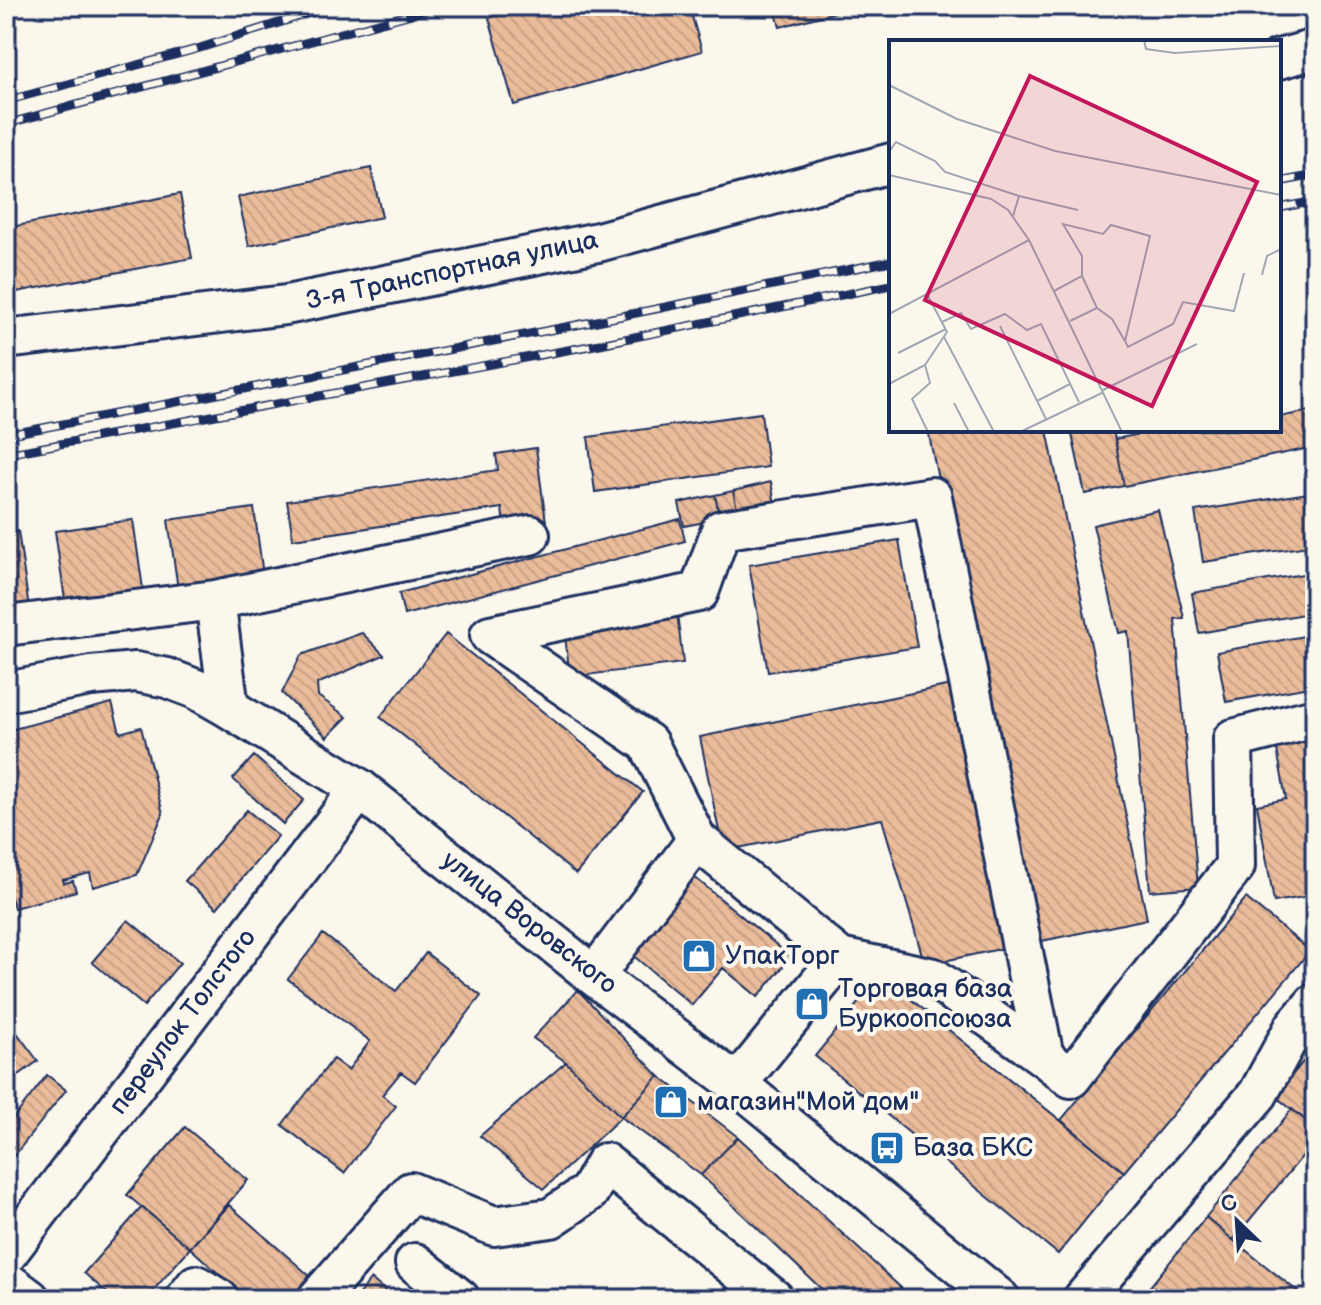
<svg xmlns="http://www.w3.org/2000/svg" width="1321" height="1305" font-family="'Balsamiq Sans',sans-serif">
<defs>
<pattern id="building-back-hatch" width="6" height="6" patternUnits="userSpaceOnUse" patternTransform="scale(2)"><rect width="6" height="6" fill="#eabc9a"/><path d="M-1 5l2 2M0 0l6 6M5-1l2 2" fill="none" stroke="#c8a287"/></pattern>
</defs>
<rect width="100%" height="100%" fill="#fbf7ec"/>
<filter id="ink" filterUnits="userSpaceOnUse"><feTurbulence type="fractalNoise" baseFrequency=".0125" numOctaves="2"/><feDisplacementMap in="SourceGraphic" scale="16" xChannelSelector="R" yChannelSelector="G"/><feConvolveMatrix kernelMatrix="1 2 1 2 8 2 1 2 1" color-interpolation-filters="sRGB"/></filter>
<g filter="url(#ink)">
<!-- building -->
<path fill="url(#building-back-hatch)" stroke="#1b2f5e" stroke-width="2" d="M530,6H689L702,51L514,105L489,18Z
M774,6H858L780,27Z
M371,168L382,217L249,246L238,197Z
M180,194L192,258L6,294V228Z
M1315,297V346L1306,298Z
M1315,410V447L1124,486L1115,439L1160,430H1279V417Z
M761,413L768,467L595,492L588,437Z
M928,430H1047L1147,919L1032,943Z
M1071,430H1113L1124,486L1085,494Z
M536,448L546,522L504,527L502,508L293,539L287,501L498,470L496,454Z
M771,482L776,510L739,518L733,491Z
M733,491L739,516L720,521L715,495Z
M733,491L739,516L720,521L715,495Z
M1315,492V545L1203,562L1195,511Z
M715,495L720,519L684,526L679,503Z
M254,508L264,583L179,596L168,520Z
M1158,510L1184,618L1175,619L1198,887L1150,891L1128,631L1119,633L1093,525Z
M680,519L685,541L404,615L399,593Z
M133,520L144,596L66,607L55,531Z
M18,531L29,608L6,611V533Z
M899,540L917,647L768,672L749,565Z
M1315,572V612L1199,633L1192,593Z
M677,613L683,663L570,677L564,628Z
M362,633L384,655L317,684L318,696L347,717L327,737L282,693L301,655Z
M446,634L643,792L576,874L380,717Z
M1315,634V686L1226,702L1217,652Z
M956,684L1014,946L925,965L882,819L723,851L700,737Z
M112,703L120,733L141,727L163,814L137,875L93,887L90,873L63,880L64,883L73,881L76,891L14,908L6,879V731Z
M1315,737V895L1274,902L1257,805L1286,799L1276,744Z
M254,756L304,800L283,824L233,779Z
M247,810L278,836L217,908L185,881Z
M687,871L791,957L758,997L723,968L692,1005L623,947Z
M1246,898L1310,951L1124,1172L1061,1120Z
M128,920L180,963L144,1006L92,962Z
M323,934L396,991L426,953L481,996L415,1082L401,1072L382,1095L396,1106L344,1173L282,1125L333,1059L348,1070L370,1041L288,979Z
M881,975L1124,1172L1058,1254L815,1056Z
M578,990L659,1076L621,1117L566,1062L533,1038Z
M6,1018L38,1061L12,1080L6,1072Z
M1315,1047V1128L1275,1096Z
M566,1062L621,1117L544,1189L480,1136Z
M47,1075L66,1090L6,1166V1128Z
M659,1076L738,1137L701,1175L621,1117Z
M1292,1109L1315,1128V1141L1233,1240L1206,1217Z
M185,1127L248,1180L190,1248L127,1195Z
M738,1137L913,1299H832L701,1175Z
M229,1205L311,1277L292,1299H247L190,1248Z
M142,1207L190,1248L146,1299H114L84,1273Z
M1206,1217L1233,1240L1307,1299H1140Z
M371,1279L395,1299H355Z"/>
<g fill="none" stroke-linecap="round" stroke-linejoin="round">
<!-- minor casing -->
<g stroke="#1b2f5e" stroke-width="44">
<path id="minor" d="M1279,59L1315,49
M6,339L286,305L598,242L891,163
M215,600L530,535
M6,626L215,600L229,708
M6,692L91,676L136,672L167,678L196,689L229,708L360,789L594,976L737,1084L1000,1299
M594,976L697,840L648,743L490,635L699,592L721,530L932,497L1044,1057L934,978L840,958L697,840
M1044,1057L1071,1078L1235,866L1233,739L1315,718
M737,1084L840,958
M6,1255L360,789
M415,1263L460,1299
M6,1281L30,1299
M185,1299L196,1285L219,1299
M317,1299L411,1192L494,1226L551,1218L589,1192L605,1163L774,1299
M1083,1299L1258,1094L1295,1026L1315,1003"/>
</g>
<!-- minor -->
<use href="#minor" stroke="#fbf7ec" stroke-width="38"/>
<!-- rail casing -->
<g stroke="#1b2f5e" stroke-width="9">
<path id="rail" d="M6,101L200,48L332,6
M6,124L441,6
M1279,182L1315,175
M1279,208L1315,201
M6,435L597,321L891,261
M6,454L600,344L891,285"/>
</g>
<!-- rail -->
<use href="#rail" stroke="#fbf7ec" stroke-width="6" stroke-dasharray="18" stroke-linecap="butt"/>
</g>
</g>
<!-- icons -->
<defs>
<g id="shop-square" transform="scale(1.8)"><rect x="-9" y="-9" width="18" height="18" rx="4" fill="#1f6fb2" stroke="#fbf7ec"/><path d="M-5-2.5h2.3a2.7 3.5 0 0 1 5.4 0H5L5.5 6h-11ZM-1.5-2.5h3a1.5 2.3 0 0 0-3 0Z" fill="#fff"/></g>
<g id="bus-square" transform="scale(1.8)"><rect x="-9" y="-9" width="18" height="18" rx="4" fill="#1f6fb2" stroke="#fbf7ec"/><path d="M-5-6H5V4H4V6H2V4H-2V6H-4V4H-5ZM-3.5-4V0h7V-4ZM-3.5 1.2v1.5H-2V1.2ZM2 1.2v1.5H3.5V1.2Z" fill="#fff"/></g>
</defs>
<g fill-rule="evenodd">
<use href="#shop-square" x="699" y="956"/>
<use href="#shop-square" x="812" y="1004"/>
<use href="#shop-square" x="671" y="1102"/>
<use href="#bus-square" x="887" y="1148"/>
</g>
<g text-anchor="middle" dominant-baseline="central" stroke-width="8" stroke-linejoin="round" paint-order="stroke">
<!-- street labels -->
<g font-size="26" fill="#1b2f5e" stroke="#fbf7ec">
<text transform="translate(452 271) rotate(-12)">3-я Транспортная улица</text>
<text transform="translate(529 923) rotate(38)">улица Воровского</text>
<text transform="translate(183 1022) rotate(-53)">переулок Толстого</text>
</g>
<!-- poi labels -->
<g font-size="26" fill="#1b2f5e" stroke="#fbf7ec" text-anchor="start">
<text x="725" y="956">УпакТорг</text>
<text x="838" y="989">Торговая база<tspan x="838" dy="30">Буркоопсоюза</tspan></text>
<text x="697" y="1102">магазин"Мой дом"</text>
<text x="913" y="1148">База БКС</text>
</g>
</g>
<!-- overview -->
<g transform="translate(889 40)">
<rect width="392" height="392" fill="#fbf7ec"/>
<path fill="none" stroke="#a1a7b3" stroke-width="2" d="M255,0L257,9L286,13L392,6M0,45L68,79L166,111L392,155M0,112L7,102L46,121L56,132L130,156L124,176M0,135L102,159L119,170L140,200L233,392M130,156L189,170M373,235L378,216L392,209M165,251L193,236V216L174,184L214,194L222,185L261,196L236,301L223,279L208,268L193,236M0,274L140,200M181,281L208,268M53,282L72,273L82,289L116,274L138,290L152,284L190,362M111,286L157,379M55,297L105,392M236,301L239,307L284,284L294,262L345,271L355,233M9,313L57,289M36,325L41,343L23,359L39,392M0,344L36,325L58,292L38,254M214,350L308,304M148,361L181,344M65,363L80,392M131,392L215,352"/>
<path fill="#c2185b" fill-opacity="0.15" stroke="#c2185b" stroke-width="4" d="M141,36L368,142L263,366L36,260Z"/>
<rect width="392" height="392" fill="none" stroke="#1b2f5e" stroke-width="4"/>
</g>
<!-- margin -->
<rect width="1321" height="1305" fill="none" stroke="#fbf7ec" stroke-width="32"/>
<rect x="16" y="16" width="1289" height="1273" fill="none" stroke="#1b2f5e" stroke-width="3" filter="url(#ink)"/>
<!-- north arrow -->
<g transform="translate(1237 1221) rotate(335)" stroke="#fbf7ec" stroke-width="6" paint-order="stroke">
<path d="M0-6L14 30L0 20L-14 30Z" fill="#1b2f5e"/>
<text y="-12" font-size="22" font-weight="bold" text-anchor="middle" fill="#1b2f5e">С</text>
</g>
</svg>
